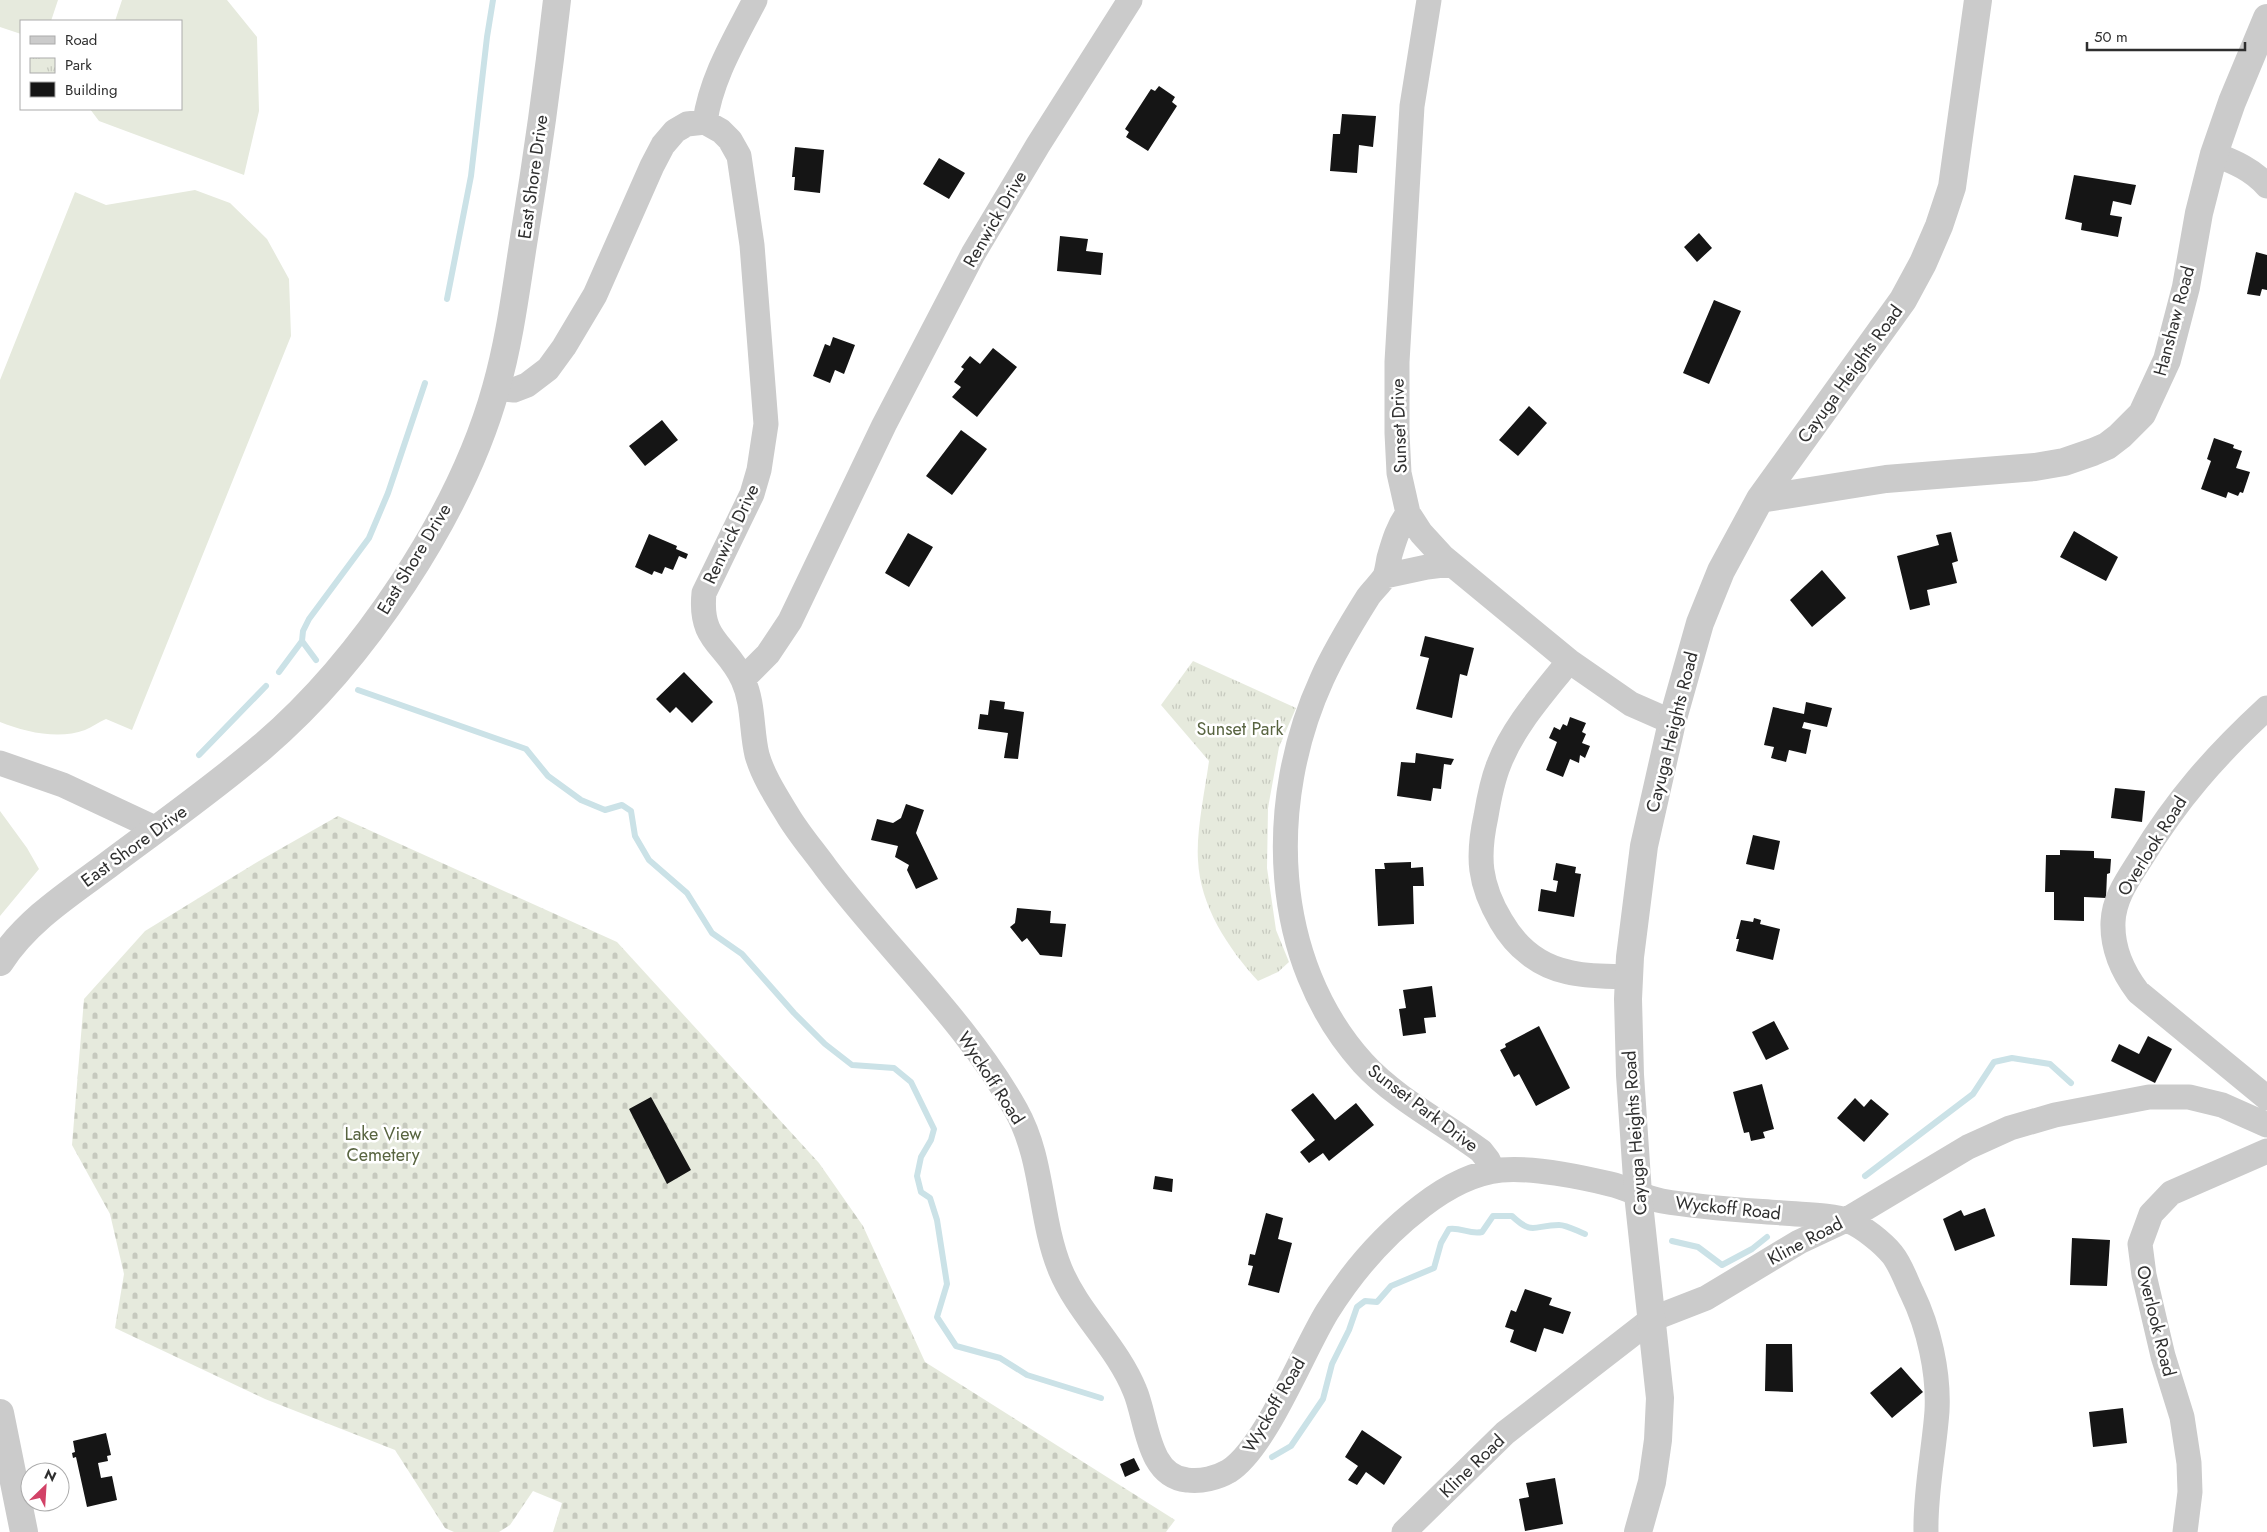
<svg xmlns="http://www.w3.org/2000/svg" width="2267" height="1532" font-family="Jost,sans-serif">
<defs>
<pattern id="cemetery-stones" width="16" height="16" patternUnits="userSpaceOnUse" patternTransform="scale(1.25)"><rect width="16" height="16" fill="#e6eadd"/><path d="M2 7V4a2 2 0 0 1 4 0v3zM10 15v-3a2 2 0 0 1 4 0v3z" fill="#c6c9be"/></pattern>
<pattern id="park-tufts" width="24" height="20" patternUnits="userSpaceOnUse" patternTransform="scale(1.25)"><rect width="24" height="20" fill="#e6eadd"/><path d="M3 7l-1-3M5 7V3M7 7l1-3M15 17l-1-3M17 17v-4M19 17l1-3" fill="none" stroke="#c6c9be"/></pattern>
</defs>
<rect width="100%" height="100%" fill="#fff"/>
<!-- cemetery -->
<path fill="url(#cemetery-stones)" d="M338,816L617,942L819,1163L863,1226L925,1362L1175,1520L1166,1532H553L562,1503L533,1491L510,1525L499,1532H454L445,1528L395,1450L265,1399L115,1328L124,1274L110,1214L72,1145L84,999L145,931L259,861Z"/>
<!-- park -->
<path fill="url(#park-tufts)" d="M1193,661L1296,708L1279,747L1268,808L1267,868L1276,930L1289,962L1278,972L1258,981C1228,948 1200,906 1198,860C1196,832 1205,790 1209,761L1161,705Z"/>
<!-- pitch -->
<path fill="#e6eadd" d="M0,0H58L51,21H21V34L0,27Z
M122,0H227L257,37L259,111L244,175L99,121L90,109H181V21H115Z
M195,190L230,203L267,239L289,279L291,336L132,730L106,719C99,722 92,727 85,730C59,740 25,732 0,722V380L75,192L106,205Z
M0,811L27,848L39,869L0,916Z"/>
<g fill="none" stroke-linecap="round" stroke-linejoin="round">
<!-- stream -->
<path stroke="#cbe2e7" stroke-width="6" d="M447,299L471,176L487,37L493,0
M316,660L302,641L303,631L309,619L369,538L388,493L425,383
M279,672L302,641
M358,690L526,749L548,776L581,800L605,810L622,805L631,811L635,836L649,860L687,893L712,933L742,954L794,1013L825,1044L852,1065L894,1068L911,1082L934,1129L931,1140L921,1157L917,1176L921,1192L930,1198L937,1220L947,1284L937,1317L956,1346L1000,1358L1027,1375L1101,1398
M199,755L266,686
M1865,1176L1973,1094L1994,1062L2012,1058L2050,1064L2071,1083
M1672,1241L1698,1247L1722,1265L1752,1249L1767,1237
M1272,1457L1291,1446L1323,1399L1332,1364L1349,1330L1357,1307L1365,1301L1377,1302L1391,1286L1434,1268L1441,1243L1449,1229C1461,1227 1470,1235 1482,1232L1493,1216H1512C1533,1236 1534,1225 1559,1225C1567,1225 1577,1231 1585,1234"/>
</g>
<!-- building -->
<path fill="#151515" d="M1159,86L1175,97L1172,102L1177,106L1148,151L1126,137L1129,132L1125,129L1151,89L1155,91Z
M1342,114L1376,116L1373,147L1359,145L1357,173L1330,171L1333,134H1340Z
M795,147L824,150L820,193L794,190L795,177H792Z
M939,158L965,173L949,199L923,184Z
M2074,175L2136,185L2131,205L2113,201L2110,215L2122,217L2118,237L2081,230L2082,223L2065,219Z
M1699,233L1712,248L1697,262L1684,247Z
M1060,236L1088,239L1086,251L1103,253L1101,275L1057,271Z
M2256,252L2267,255V290L2262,289L2260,296L2247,294Z
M1714,300L1741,311L1709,384L1683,373Z
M833,337L855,345L844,374L835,370L830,383L813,376L825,344L830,346Z
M993,348L1017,367L977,417L952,397L961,387L954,382L964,369L961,367L970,356L980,364Z
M1529,406L1547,423L1518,456L1499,440Z
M662,420L678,440L645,466L629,446Z
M961,430L987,449L952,495L926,476Z
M2214,438L2234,445L2233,448L2242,451L2236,468L2250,472L2243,493L2240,492L2238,496L2228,492L2226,498L2201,489L2211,461L2207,459Z
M2074,531L2118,557L2106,581L2060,557Z
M1951,532L1958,561L1952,563L1957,583L1927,590L1930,605L1910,610L1897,556L1939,545L1936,535Z
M908,533L933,547L909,587L885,573Z
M649,534L677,546L676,549L688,554L686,559L679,556L673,570L665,567L662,574L654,571L652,575L635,567Z
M1822,570L1846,598L1812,627L1790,600Z
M1425,636L1474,648L1467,676L1460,674L1452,718L1416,709L1429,658L1420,656Z
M684,672L713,702L692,723L676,707L670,713L656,699Z
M990,700L1005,702L1004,709L1024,712L1018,759L1004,758L1008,733L978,729L980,714L988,715Z
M1806,702L1832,708L1827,727L1804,722L1802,728L1811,730L1806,754L1789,750L1786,762L1771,758L1774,747L1764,745L1773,707L1804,714Z
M1570,717L1586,723L1582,732L1586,734L1582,743L1590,746L1585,758L1580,755L1579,763L1570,759L1563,777L1546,770L1557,742L1549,738L1554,727L1560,730L1563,724L1567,726Z
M1416,753L1454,759L1451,765L1444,764L1441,789L1433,788L1431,801L1397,796L1401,762L1415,763Z
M2115,788L2145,791L2142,822L2111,818Z
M906,804L924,810L916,833L938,879L916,889L907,870L909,865L895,857L898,846L871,840L877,819L893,823L901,818Z
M1753,835L1780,841L1774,870L1746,864Z
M2060,850L2094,851V858L2111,859L2110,873L2107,874L2106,898L2084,897V921L2054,920V892H2045L2046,855H2060Z
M1411,862V868L1423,867L1424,886H1413L1414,924L1378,926L1375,869H1385L1384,863Z
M1556,863L1576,867L1575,873L1581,874L1574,917L1538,911L1541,889L1556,892L1558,881L1553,880Z
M1017,908L1051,911L1050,923L1066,924L1062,957L1040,955L1027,938L1022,942L1010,927L1015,923Z
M1754,918L1761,920L1760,924L1780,929L1773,960L1736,951L1739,939H1736L1741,920L1753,922Z
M1432,986L1436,1017L1424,1018L1426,1033L1403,1036L1399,1009L1406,1008L1403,990Z
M1774,1021L1789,1049L1766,1060L1752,1032Z
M1539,1026L1570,1088L1536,1106L1519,1074L1514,1077L1500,1050L1506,1047L1505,1044Z
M2148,1036L2172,1049L2155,1083L2111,1061L2119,1044L2139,1054Z
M1762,1084L1774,1129L1763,1132L1765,1138L1751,1141L1749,1132L1744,1133L1733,1092Z
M1313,1093L1335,1120L1356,1103L1374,1125L1329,1161L1323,1153L1309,1163L1300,1152L1315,1140L1291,1110Z
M651,1097L691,1170L667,1184L629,1109Z
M1855,1098L1864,1107L1871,1099L1889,1114L1864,1142L1837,1118Z
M1155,1176L1173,1179L1172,1192L1153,1189Z
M1985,1208L1995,1236L1955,1251L1943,1219L1961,1210L1964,1216Z
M1266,1213L1283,1218L1278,1239L1292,1243L1279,1293L1248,1285L1253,1266L1248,1265L1250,1254L1255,1255Z
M2072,1238L2110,1240L2107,1286L2070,1285Z
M1525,1289L1552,1298L1549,1305L1571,1312L1563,1334L1544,1328L1536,1352L1510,1342L1514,1330L1505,1327L1511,1310L1516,1312Z
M1766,1344H1792L1793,1392L1765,1391Z
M1901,1367L1923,1392L1892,1418L1870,1393Z
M2123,1408L2127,1443L2093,1447L2089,1412Z
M1362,1430L1402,1457L1384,1485L1366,1472L1357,1485L1348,1480L1358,1466L1345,1457Z
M106,1433L111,1455L107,1456L108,1461L98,1463L101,1478L112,1476L117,1500L87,1507L76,1457L73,1458L72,1453L75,1452L73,1441Z
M1134,1458L1140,1470L1125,1477L1120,1464Z
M1555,1478L1563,1524L1525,1531L1519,1499L1529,1497L1526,1483Z"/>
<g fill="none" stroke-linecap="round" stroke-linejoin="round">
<!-- minor -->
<path stroke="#cbcbcb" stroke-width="25" d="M1429,0L1412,106L1397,362V433L1399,473L1408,513L1421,533L1443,557L1569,661L1631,704L1672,722
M705,122C711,78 735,39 755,0
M2214,154C2234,162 2252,169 2267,186
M496,388L514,390L527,385L548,369L564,347L595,295L652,166L663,145L675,131L687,124L705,122L721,131L730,140L739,156L752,245L766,424L759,470L752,494L704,593C699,642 726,643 743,680C754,704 751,730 757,755C763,776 776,796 787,814C798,833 813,850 826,868C887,949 966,1021 1016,1110C1044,1160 1039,1217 1060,1269C1078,1313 1117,1346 1135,1391C1147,1419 1147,1476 1187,1480C1201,1482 1217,1478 1229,1471C1266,1447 1302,1353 1327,1312C1352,1272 1384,1235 1422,1206C1444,1189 1472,1173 1501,1170C1531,1167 1581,1177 1610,1184C1628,1188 1644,1198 1662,1201C1702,1208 1743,1210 1783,1213C1803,1215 1830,1214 1849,1221C1863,1227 1882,1242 1892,1254C1901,1265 1906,1281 1912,1293C1929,1328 1939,1373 1937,1411C1934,1452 1925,1492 1926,1532
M1408,513C1398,527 1394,541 1389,558C1388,563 1387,571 1385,576C1381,583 1373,590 1368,597C1351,624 1335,650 1322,679C1266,801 1270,960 1363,1063C1396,1099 1442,1122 1481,1151L1488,1160L1493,1171
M1385,576L1427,567L1451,564
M1569,661C1544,693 1514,725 1499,764C1492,781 1489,798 1486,816C1477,857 1479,884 1501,921C1516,947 1539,966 1568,972C1587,977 1609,976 1629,977
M743,679L768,654L790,621L884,425L973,254L1038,145L1130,0
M2267,708C2215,756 2177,799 2140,860C2128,879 2114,898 2113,922C2112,949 2122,971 2138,992L2267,1098
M0,763L63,785L157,829
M1404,1532L1505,1433L1652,1319L1706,1298L1799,1242L1846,1220L1968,1147L2010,1128L2055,1115L2149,1097H2189L2222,1105L2267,1125
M2185,1532L2190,1492L2189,1463L2182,1417L2163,1356L2144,1275L2140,1244L2151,1214L2171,1193L2267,1151"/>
<!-- tertiary -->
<path stroke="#cbcbcb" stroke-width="28" d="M1760,499L1886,479L2035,467L2064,462L2093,452L2107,446L2120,436L2142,414L2167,360L2186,287L2199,213L2214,154L2232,102L2267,18
M0,962C26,921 70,893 108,865C160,826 213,789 262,747C362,662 461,514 496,388C510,339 516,288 524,238C537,159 548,80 557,0
M0,1413L24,1532
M1638,1532L1652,1482L1658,1440L1660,1398L1638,1194L1630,1075L1628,999L1630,957L1644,846L1672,722L1700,623L1721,571L1760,499L1903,300L1923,263L1939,226L1952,187L1978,0"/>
</g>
<g text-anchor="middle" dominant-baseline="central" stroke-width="5" stroke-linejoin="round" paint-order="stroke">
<!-- street labels -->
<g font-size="18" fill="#2e2e2e" stroke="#fff">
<text transform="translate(533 177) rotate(-82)">East Shore Drive</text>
<text transform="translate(995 219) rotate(-60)">Renwick Drive</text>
<text transform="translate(2174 321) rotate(-75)">Hanshaw Road</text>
<text transform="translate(1850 374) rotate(-54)">Cayuga Heights Road</text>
<text transform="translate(1399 426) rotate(-92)">Sunset Drive</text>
<text transform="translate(731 534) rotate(-65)">Renwick Drive</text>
<text transform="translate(414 559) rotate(-59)">East Shore Drive</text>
<text transform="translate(1672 732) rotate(-76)">Cayuga Heights Road</text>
<text transform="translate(134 846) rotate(-36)">East Shore Drive</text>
<text transform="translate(2152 846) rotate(-58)">Overlook Road</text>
<text transform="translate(991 1078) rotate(57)">Wyckoff Road</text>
<text transform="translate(1423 1108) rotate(37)">Sunset Park Drive</text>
<text transform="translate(1635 1133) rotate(-94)">Cayuga Heights Road</text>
<text transform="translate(1728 1208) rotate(6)">Wyckoff Road</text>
<text transform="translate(1805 1241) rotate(-28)">Kline Road</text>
<text transform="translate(2156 1321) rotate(76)">Overlook Road</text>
<text transform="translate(1274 1405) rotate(-60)">Wyckoff Road</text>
<text transform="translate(1472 1466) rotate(-44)">Kline Road</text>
</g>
<!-- park labels -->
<g font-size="18" fill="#586440" stroke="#fff">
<text x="1240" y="729">Sunset Park</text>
<text x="383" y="1134">Lake View<tspan x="383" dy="21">Cemetery</tspan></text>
</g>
</g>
<!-- legend -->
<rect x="20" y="20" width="162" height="90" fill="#ffffff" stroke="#ababab"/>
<rect x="30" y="36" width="25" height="8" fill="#cbcbcb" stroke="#ababab"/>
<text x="65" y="45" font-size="15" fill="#2e2e2e">Road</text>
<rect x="30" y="58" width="25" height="15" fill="url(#park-tufts)" stroke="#ababab"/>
<text x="65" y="70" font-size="15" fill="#2e2e2e">Park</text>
<rect x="30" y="82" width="25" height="15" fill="#151515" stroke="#ababab"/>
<text x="65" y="95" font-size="15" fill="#2e2e2e">Building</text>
<!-- north arrow -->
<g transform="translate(45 1487) rotate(25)"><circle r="24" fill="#ffffff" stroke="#ababab"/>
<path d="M0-4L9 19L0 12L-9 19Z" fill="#d24267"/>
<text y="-8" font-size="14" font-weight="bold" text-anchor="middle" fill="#2e2e2e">N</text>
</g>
<!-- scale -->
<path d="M2087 42v8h158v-8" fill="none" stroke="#2e2e2e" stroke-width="2.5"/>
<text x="2094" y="42" font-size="15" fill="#2e2e2e" stroke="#ffffff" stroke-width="4" paint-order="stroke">50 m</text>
</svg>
